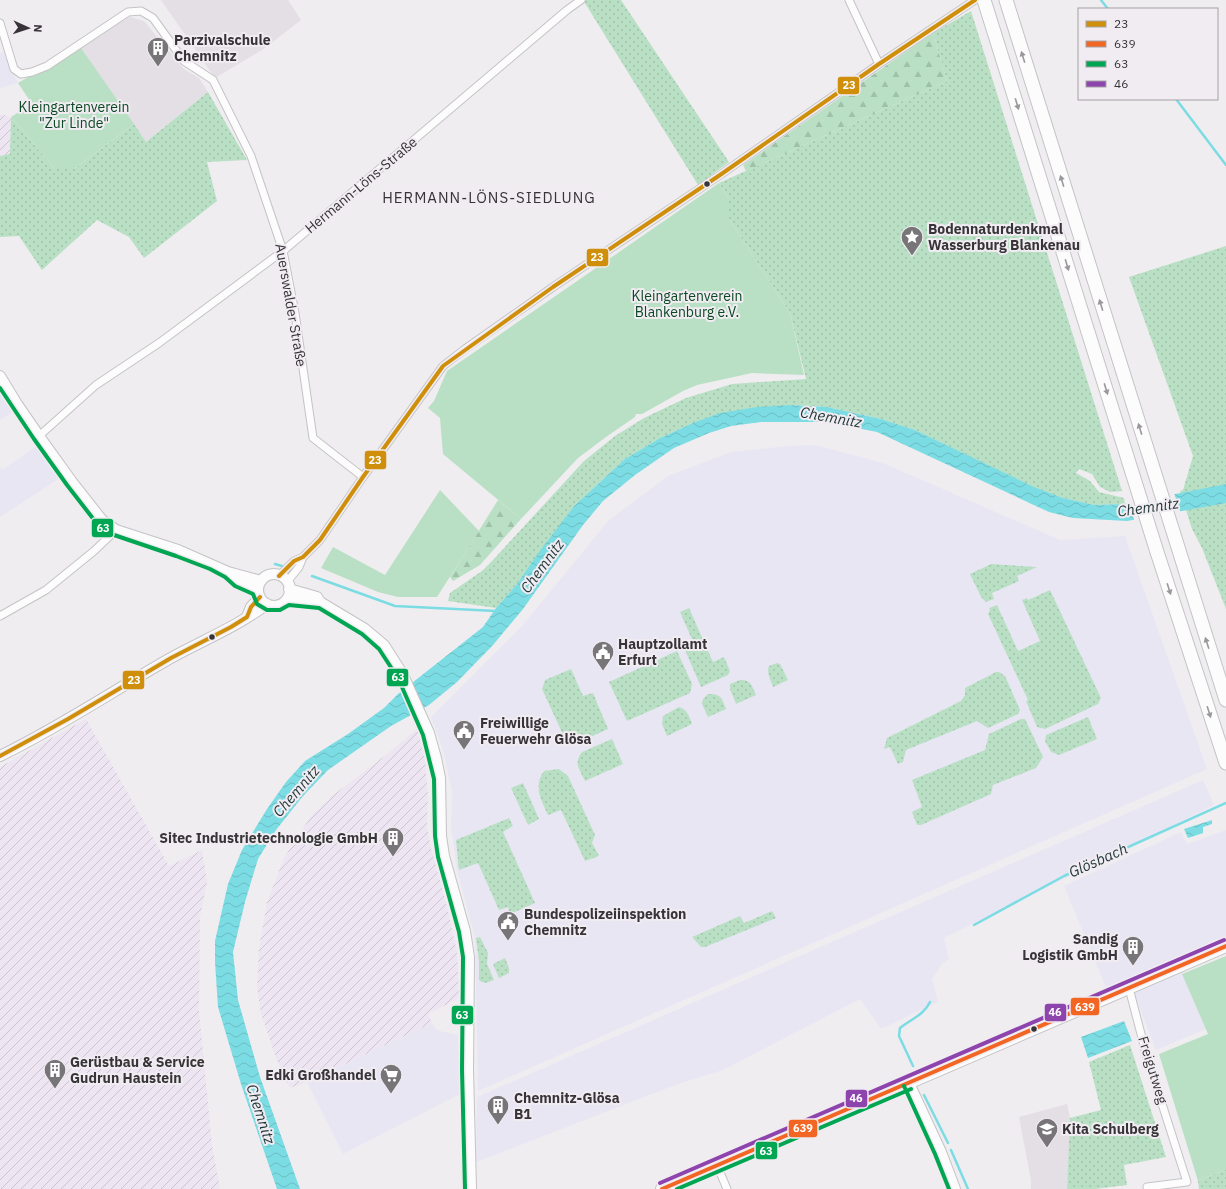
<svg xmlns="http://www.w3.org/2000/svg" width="1226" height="1189" font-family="'IBM Plex Sans',sans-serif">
<defs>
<pattern id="industrial-furrows" width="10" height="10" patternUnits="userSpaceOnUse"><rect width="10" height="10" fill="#ede5f1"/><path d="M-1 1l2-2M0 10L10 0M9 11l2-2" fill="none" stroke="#ccc5cf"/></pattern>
<pattern id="grass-dots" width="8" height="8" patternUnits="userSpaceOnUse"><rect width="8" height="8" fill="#b9e0c4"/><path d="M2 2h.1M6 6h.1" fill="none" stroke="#a0c1a9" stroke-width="1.8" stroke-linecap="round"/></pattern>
<pattern id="forest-firs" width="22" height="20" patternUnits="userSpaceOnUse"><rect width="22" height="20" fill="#b9e0c4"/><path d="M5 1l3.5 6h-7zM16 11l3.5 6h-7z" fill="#a0c1a9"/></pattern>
<pattern id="water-waves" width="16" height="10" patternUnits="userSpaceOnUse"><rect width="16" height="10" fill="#7cdce3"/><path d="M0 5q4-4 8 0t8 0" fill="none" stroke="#6cbdc3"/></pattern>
</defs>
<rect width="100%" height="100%" fill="#efedf0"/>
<!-- commercial -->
<path fill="#e9e6f4" d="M3,52L18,83L0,88V53Z
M0,383L18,408L0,420Z
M815,445L883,463L1060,540L1125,536L1207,769L478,1091L475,938L457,870L451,826L452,791L443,750L431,717L522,626L609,520L668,476L731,452L788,446Z
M37,446L60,478L0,517V467L2,470Z
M1203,780L1214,805L944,938L949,959L942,964L932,979L938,1002L881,1029L860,999L723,1070L678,1084L476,1162L477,1097Z
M1226,830V937L1176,958L1206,1029L1156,1050L1129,980L1107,990L1064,886L1181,832L1187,844Z
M432,1023L436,1029L440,1031L458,1035L460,1094L343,1154L307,1082Z"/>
<!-- industrial -->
<path fill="url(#industrial-furrows)" d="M0,114L11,117L10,155L0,156Z
M86,719L169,866L202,850L207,882L200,917L199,1011L212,1145L220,1189H0V767Z
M417,729L425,760L428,796L427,825L430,844L448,911L457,952L459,998L428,1014L432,1023L307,1082L290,1088L276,1058L261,1014L257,988L259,948L267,902L284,858L311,816L332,796L386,755Z"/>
<!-- built -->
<path fill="#e4dee5" d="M161,0H288L301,20L262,50L215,78Z
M130,17L144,21L185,70L199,78L208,92L146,142L79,45Z
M1067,1104L1070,1118L1067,1189H1031V1180L1019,1117Z"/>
<!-- grass -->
<path fill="url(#grass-dots)" d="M583,0H621L729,162L698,185Z
M971,11L1122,491L1110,492L1100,487L1092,474L1079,469L1076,473L1090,481L1099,492L1124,498L1125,504L1095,505L1063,498L1033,487L915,430L881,419L827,407L791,405L693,423L660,438L625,459L574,506L517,584L496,608L448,601L450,593L482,571L493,560L584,461L615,436L644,418L686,398L732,384L806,379L790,313L729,219V199L719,183L947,81L933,33Z
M208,92L247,160L207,162L217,201L144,258L129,237L97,220L42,270L19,236L0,237V156L10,154L11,117L55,169H74L134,124L146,142Z
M1226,246V609L1202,548L1192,529L1180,491L1183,490L1193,456L1129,277Z
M991,564L1037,567L1017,576L1019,581L992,593L994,599L986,602L981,597L970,574Z
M1050,590L1101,698L1098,704L1045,729L1037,727L1026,701L1028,700L988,614L990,610L989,608L997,605L1018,651L1040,641L1022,600L1027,598L1028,600Z
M689,608L713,662L724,657L730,671L728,675L701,687L685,650L695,646L680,612Z
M677,651L692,684L690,693L627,721L609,682Z
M777,663L780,664L788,680L773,687C771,680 766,673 769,666Z
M571,669L583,696L593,693L608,729L575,744L565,739L542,689L545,680Z
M996,672H999L1005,676L1020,710L1018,714L988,728L977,721L906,750L903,762L898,764L890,747L884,749L887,738L961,701L965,695V688Z
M740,680C751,679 752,686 756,695L736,704L730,689V684Z
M708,694C721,693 722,698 726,709L708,717L702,704L703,699Z
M679,707C688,710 689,716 692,724L667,736L662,724L663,716Z
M1088,717L1097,739L1059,755L1051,752L1045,741L1046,735Z
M1021,719H1025L1043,757L1036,768L993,785L991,794L921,825H917L912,812L922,807L912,780L985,750L989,734Z
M612,739L623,764L585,781C580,770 573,763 582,752Z
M559,769L568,776L595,835L592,843L599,856L585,861L561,810L548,815C541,800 533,786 544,771Z
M523,783L539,819L528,825L511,788Z
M509,818L513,826L503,832L535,903L510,914L508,907L499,910L478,863L459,870L456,840Z
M772,911L776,918L705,947H701L692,937L740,916L744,923Z
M480,937L488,953L487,964L494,980C488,982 484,985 479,980V961L476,938Z
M505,958L509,968V973L499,978L493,964Z
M1130,1045L1166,1157L1124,1165L1127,1185L1095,1189H1067L1070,1118L1101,1110L1089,1062Z
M1226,1169V1189H1199L1198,1181Z"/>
<!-- forest -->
<path fill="url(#forest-firs)" d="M933,33L947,81L746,171L743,165Z
M498,500L521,519L480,565L453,581L450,577Z"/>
<!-- garden -->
<path fill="#b9e0c4" d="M79,45L134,124L74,169H55L11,117L32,104L18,83L47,66Z
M719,183L729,199V219L790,313L804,375L752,373L697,385L683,391L642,414H636L635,417L606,437L578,458L521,519L443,454L440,418L428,408L434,401L447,371Z
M440,490L479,531L437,597H398L378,592L321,568L333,547L385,575Z
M1226,956V1169L1198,1181L1159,1054L1208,1034L1182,974Z"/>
<!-- water -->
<path fill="url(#water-waves)" d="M791,405L827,407L881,419L915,430L1034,487L1063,498L1095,505L1125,504L1226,484V503L1127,521L1073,518L1049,512L877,432L826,422H761L731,426L709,433L674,448L635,475L603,501L583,525L523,609L493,645L457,682L429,705L391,726L328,770L303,796L276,830L258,859L245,902L233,952L238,1000L260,1077L300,1189H277L241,1084L218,1007L215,962V941L228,884L242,850L267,809L286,782L305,761L348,734L384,708L398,694L483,627L496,608L517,584L539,552L574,506L625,459L660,438L693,423L720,413L757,407Z
M1212,820V824L1203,827V833L1188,838L1184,829Z
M1124,1021L1132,1041L1088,1058L1081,1037Z"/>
<!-- pier -->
<path fill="#efedf0" d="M1174,493L1181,514L1135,522L1128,501Z"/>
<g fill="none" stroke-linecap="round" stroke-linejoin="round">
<!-- stream -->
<path stroke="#7cdce3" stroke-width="2.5" d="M1101,0L1108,9
M1176,99L1226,165
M275,564L282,566
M312,576L395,606L496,611
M974,925L1064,876L1226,803
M913,1066L899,1036L900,1028C911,1019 924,1015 930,1002
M924,1095L948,1143
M951,1150L968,1189"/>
<!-- street casing -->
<g stroke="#c4c3c5" stroke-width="9">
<path id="street" d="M849,0L879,64
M0,23L14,69L21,74L32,72L47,66L128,12L141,11L153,18L184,61L213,80L251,156L283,251L295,313L313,438L363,477
M39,436L96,385L159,343L283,251L567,10L581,0
M279,576L294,561L303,557L320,540L363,477L443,366L465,349L553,287L720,175L879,64L975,0
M287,582L299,567L303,557
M0,616L46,590L94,551L116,530
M1129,988L1147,1057L1187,1182L1147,1187
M717,1165L727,1189"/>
</g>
<!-- secondary casing -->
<g stroke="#c4c3c5" stroke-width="12">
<path id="secondary" d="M0,376L17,404L39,436L72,482L102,520L116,530L178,550L228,572L261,581
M231,574L238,581L258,590
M258 590a16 16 0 1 1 32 0a16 16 0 1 1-32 0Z
M289,589L317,597L320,602L365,629L384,645L403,675L429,733L436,758L440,778L441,836L444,856L465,931L469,957L468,1070L471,1189
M287,599C295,600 314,604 320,602
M247,617L251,607L260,597
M0,756C58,728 113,691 169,659C201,641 237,627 267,604
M909,1083L941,1152L955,1189"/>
</g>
<!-- primary casing -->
<g stroke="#c4c3c5" stroke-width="14">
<path id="primary" d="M662,1189L1226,946"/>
</g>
<!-- highway casing -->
<g stroke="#c4c3c5" stroke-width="15">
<path id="highway" d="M984,0L1157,552L1226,763
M1006,0L1226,700"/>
</g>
<!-- street -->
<use href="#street" stroke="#fdfcfd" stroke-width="7"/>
<!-- secondary -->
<use href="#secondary" stroke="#fdfcfd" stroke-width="10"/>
<!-- primary -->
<use href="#primary" stroke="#fdfcfd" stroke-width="12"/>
<!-- highway -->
<use href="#highway" stroke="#fdfcfd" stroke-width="13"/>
<!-- bus-1 casing -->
<g stroke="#f0ecf1" stroke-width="7">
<path id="bus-1" d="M279,576L294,561L303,557L320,540L363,477L443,366L553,287L720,175L879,64L975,0
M0,756L68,719L171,658L231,627L247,617L251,607L260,597"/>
</g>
<!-- bus-2 casing -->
<g stroke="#f0ecf1" stroke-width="7">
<path id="bus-2" d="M662,1189L1226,946"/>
</g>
<!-- bus-3 casing -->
<g stroke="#f0ecf1" stroke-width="7">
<path id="bus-3" d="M0,388L34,439L67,485L98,525L114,535L176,556L210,569L225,577L235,586L253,594L257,604L267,610H280L289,605L319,608L362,634L379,649L398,678L423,735L434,779L435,836L438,857L459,932L463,957L462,1070L465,1189
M904,1086L935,1154L949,1189
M677,1189L911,1089"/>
</g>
<!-- bus-4 casing -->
<g stroke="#f0ecf1" stroke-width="7">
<path id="bus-4" d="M660,1183L1224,940"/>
</g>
<!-- bus-1 -->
<use href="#bus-1" stroke="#d08f0b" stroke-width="4"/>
<!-- bus-2 -->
<use href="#bus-2" stroke="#f26522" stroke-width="4"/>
<!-- bus-3 -->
<use href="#bus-3" stroke="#00a651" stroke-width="4"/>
<!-- bus-4 -->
<use href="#bus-4" stroke="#8e44ad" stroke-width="4"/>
</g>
<!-- one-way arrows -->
<defs><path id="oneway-solid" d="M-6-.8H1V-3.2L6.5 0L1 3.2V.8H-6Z"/></defs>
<g fill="#9a989a">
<use href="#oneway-solid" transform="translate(1023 57) rotate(-107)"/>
<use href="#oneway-solid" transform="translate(1017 104) rotate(73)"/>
<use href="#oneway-solid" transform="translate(1062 181) rotate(-107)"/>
<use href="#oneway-solid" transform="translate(1067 265) rotate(73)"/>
<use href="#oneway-solid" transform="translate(1101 305) rotate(-107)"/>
<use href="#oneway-solid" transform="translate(1106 389) rotate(73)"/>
<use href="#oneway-solid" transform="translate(1140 429) rotate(-107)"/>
<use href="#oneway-solid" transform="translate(1169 589) rotate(72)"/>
<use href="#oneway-solid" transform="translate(1207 643) rotate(-108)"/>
<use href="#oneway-solid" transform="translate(1209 712) rotate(72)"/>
</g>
<!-- icons -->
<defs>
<g id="building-pin" transform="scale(1.15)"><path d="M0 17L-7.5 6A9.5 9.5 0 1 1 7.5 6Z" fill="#777577" stroke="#f0ecf1"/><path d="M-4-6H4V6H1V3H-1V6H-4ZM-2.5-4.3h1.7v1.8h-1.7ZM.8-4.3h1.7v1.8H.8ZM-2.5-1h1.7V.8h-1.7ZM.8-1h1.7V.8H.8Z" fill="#fff"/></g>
<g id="sight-pin" transform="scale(1.15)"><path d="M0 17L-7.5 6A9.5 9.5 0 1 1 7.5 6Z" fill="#777577" stroke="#f0ecf1"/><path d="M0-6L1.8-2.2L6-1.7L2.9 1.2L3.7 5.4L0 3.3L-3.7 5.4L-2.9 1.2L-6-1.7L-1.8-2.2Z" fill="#fff"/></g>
<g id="civic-pin" transform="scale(1.15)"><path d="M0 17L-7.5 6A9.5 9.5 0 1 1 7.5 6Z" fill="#777577" stroke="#f0ecf1"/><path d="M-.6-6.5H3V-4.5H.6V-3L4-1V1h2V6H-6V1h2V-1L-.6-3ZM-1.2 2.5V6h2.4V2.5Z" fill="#fff"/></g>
<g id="supermarket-pin" transform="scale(1.15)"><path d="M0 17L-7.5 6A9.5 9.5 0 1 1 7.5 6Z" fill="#777577" stroke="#f0ecf1"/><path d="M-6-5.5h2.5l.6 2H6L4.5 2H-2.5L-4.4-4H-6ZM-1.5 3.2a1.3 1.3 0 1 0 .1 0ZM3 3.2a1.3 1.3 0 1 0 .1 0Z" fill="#fff"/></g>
<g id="school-pin" transform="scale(1.15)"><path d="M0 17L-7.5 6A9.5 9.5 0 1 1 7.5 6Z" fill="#777577" stroke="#f0ecf1"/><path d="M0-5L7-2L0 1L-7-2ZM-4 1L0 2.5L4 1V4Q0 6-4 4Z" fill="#fff"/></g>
</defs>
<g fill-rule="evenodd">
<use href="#building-pin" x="158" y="48"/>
<use href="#sight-pin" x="912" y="237"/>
<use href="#civic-pin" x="603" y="652"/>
<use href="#civic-pin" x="464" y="731"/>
<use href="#building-pin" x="393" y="838"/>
<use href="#civic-pin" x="508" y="922"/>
<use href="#building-pin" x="1133" y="947"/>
<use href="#building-pin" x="55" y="1070"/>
<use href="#supermarket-pin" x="391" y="1075"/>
<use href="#building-pin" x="498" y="1106"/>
<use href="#school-pin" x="1047" y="1129"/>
</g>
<!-- markers -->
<g fill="#363436" stroke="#f0ecf1" stroke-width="1.5">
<circle cx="707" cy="184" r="3.5"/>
<circle cx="212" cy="637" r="3.5"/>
<circle cx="1034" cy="1029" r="3.5"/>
</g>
<g text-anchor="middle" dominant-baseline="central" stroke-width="4" stroke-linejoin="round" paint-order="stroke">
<!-- poi labels -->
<g font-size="14" font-weight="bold" fill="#363436" stroke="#f0ecf1" text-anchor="start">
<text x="174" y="40">Parzivalschule<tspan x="174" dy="16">Chemnitz</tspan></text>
<text x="928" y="229">Bodennaturdenkmal<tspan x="928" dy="16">Wasserburg Blankenau</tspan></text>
<text x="618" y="644">Hauptzollamt<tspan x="618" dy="16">Erfurt</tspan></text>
<text x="480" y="723">Freiwillige<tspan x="480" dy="16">Feuerwehr Glösa</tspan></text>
<text x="378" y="838" text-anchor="end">Sitec Industrietechnologie GmbH</text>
<text x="524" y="914">Bundespolizeiinspektion<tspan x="524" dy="16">Chemnitz</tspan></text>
<text x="1118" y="939" text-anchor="end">Sandig<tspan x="1118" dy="16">Logistik GmbH</tspan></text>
<text x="70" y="1062">Gerüstbau &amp; Service<tspan x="70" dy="16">Gudrun Haustein</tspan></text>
<text x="376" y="1075" text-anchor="end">Edki Großhandel</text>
<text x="514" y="1098">Chemnitz-Glösa<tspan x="514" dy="16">B1</tspan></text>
<text x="1062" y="1129">Kita Schulberg</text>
</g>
<!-- park labels -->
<g font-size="14" fill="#0a4924" stroke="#f0ecf1">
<text x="74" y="107">Kleingartenverein<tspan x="74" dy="16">"Zur Linde"</tspan></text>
<text x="687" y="296">Kleingartenverein<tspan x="687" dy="16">Blankenburg e.V.</tspan></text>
</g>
<!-- street labels -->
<g font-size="14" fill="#363436" stroke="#f0ecf1">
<text transform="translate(361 185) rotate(-40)">Hermann-Löns-Straße</text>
<text transform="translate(291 305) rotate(80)">Auerswalder Straße</text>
<text transform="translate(1153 1070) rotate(73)">Freigutweg</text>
</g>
<!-- neighbourhood labels -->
<g font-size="15" letter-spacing="1" fill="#363436" stroke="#f0ecf1">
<text x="489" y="197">HERMANN-LÖNS-SIEDLUNG</text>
</g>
<!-- water labels -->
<g font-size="15" font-style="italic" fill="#1f3638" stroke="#f0ecf1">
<text transform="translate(831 417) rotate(10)">Chemnitz</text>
<text transform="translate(1148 507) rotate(-8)">Chemnitz</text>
<text transform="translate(542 566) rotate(-54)">Chemnitz</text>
<text transform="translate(296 791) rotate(-49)">Chemnitz</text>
<text transform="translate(1098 860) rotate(-24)">Glösbach</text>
<text transform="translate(261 1114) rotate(72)">Chemnitz</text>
</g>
</g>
<g stroke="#f0ecf1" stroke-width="1.5">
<rect x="837" y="76" width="23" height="19" rx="4" fill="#d08f0b"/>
<rect x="586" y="248" width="23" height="19" rx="4" fill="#d08f0b"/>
<rect x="364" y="450" width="23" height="20" rx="4" fill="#d08f0b"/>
<rect x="91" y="518" width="23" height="20" rx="4" fill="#00a651"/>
<rect x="386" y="668" width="23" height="19" rx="4" fill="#00a651"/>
<rect x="122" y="670" width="23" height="20" rx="4" fill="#d08f0b"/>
<rect x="1070" y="997" width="30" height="19" rx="4" fill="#f26522"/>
<rect x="1044" y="1003" width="23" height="19" rx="4" fill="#8e44ad"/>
<rect x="451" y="1005" width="23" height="20" rx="4" fill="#00a651"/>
<rect x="845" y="1089" width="23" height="19" rx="4" fill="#8e44ad"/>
<rect x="788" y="1119" width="30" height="19" rx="4" fill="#f26522"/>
<rect x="755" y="1141" width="23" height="19" rx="4" fill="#00a651"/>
</g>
<g font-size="11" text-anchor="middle" font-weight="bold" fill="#fff">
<text x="849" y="89">23</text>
<text x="597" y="261">23</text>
<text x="375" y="464">23</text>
<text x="103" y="532">63</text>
<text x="398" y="681">63</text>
<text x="134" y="684">23</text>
<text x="1085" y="1011">639</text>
<text x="1055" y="1016">46</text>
<text x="462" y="1019">63</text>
<text x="856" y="1102">46</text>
<text x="803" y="1132">639</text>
<text x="766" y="1155">63</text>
</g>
<!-- legend -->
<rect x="1078" y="8" width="140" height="92" fill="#f0ecf1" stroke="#a6a2a6"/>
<rect x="1086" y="21" width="20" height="6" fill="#d08f0b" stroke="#a6a2a6"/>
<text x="1114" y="28" font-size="12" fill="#363436">23</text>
<rect x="1086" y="41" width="20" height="6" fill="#f26522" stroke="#a6a2a6"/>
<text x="1114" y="48" font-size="12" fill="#363436">639</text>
<rect x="1086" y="61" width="20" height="6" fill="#00a651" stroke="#a6a2a6"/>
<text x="1114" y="68" font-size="12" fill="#363436">63</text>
<rect x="1086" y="81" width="20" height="6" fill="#8e44ad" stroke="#a6a2a6"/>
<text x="1114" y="88" font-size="12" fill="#363436">46</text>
<!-- north arrow -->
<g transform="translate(28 28) rotate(93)" stroke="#f0ecf1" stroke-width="3" paint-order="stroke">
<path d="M0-3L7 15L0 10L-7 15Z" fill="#363436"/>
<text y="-6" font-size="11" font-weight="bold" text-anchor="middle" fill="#363436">N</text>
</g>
</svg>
